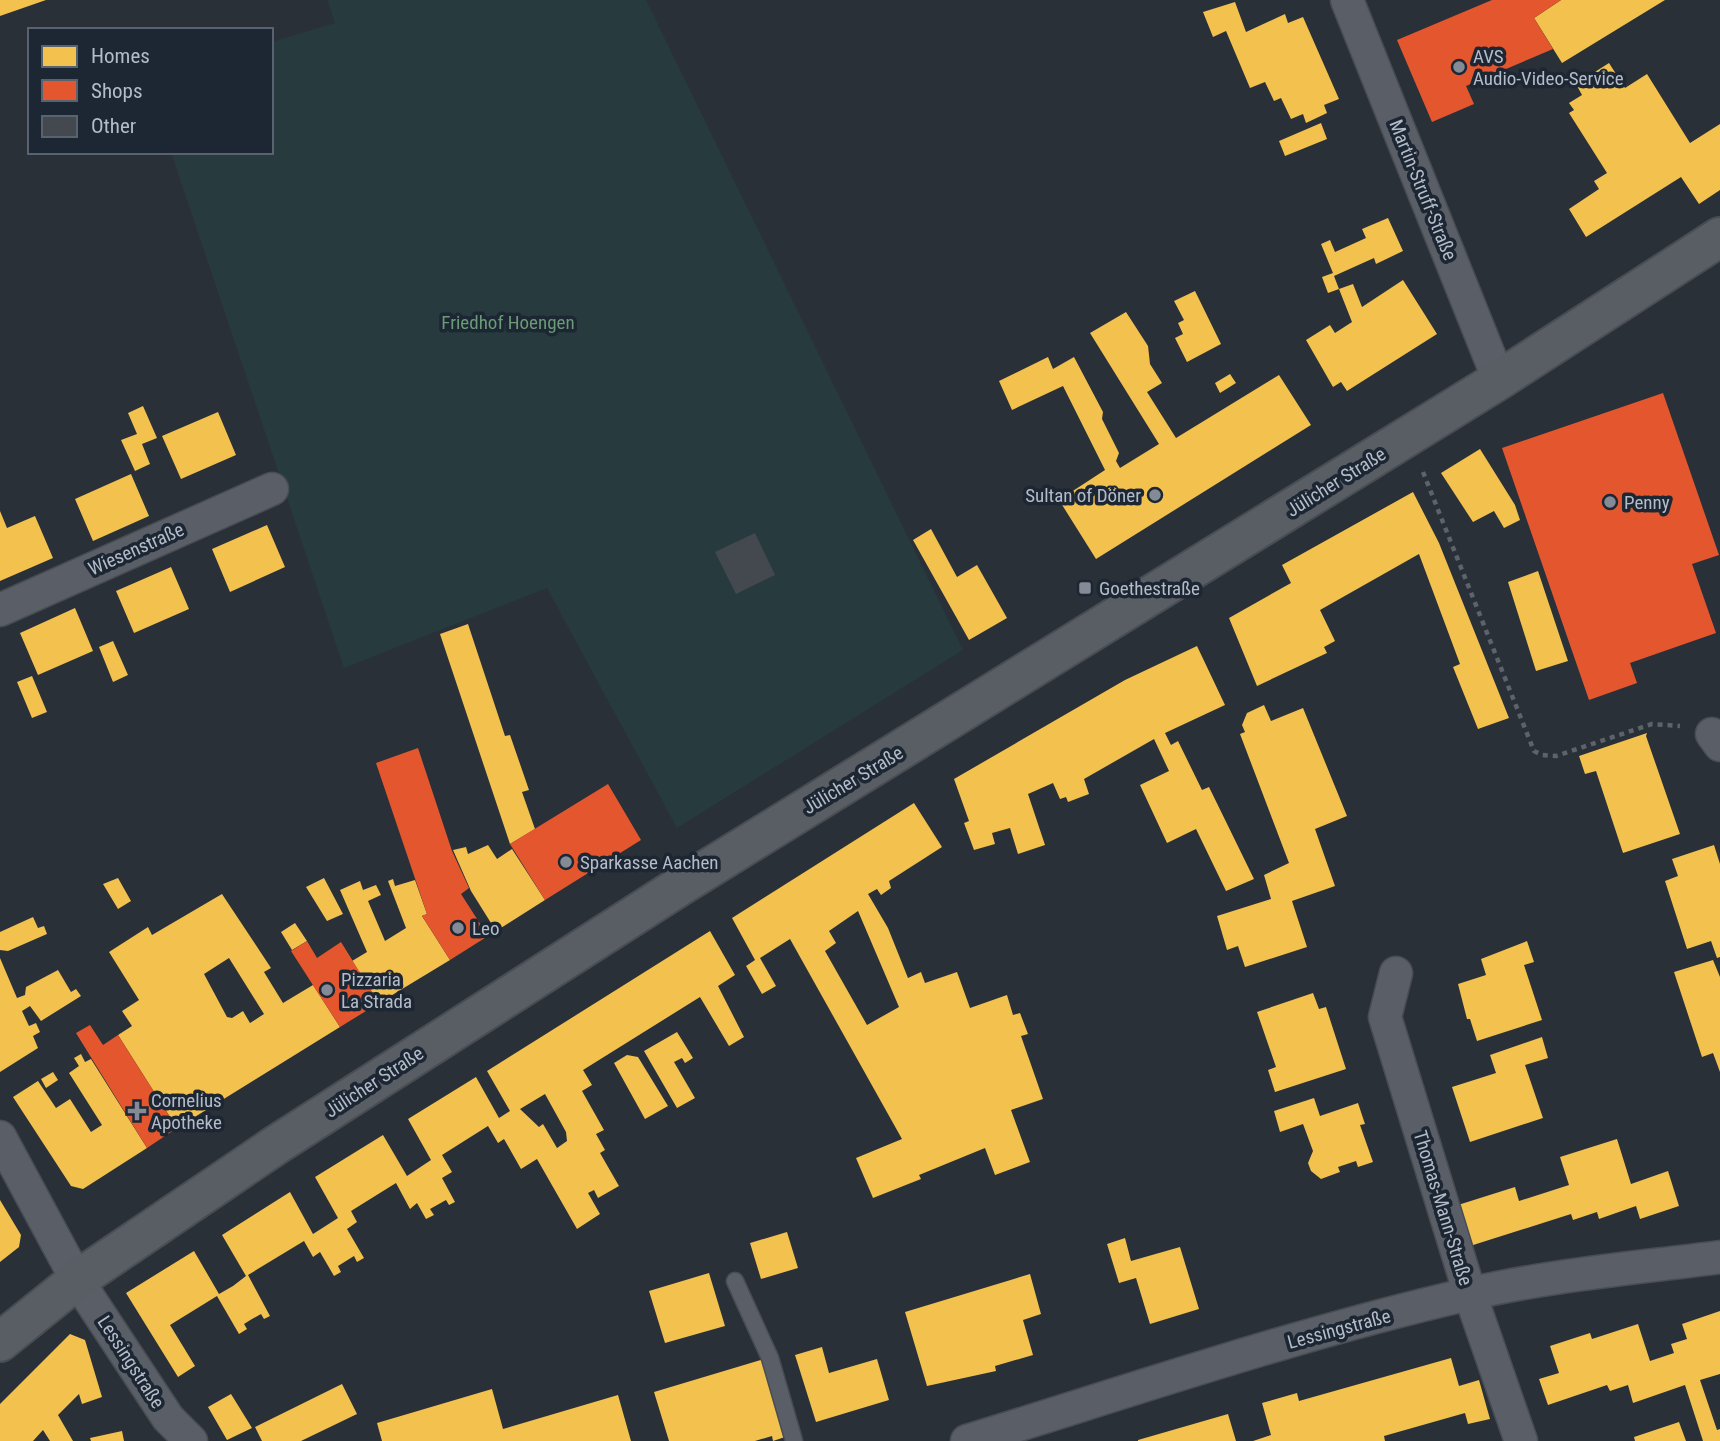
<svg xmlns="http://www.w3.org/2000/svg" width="1720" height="1441" font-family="'Roboto Condensed',sans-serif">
<rect width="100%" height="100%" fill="#2a3038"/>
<!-- green -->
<path fill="#273a3e" d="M327,0H646L963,650L677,828L547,588L344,668L171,152H271V42L335,23Z"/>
<!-- homes -->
<path fill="#f2c14e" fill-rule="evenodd" d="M0,0H46L0,16Z
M1561,0H1665L1562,63L1534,18Z
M1235,2L1246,32L1285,14L1288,23L1303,17L1339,99L1324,105L1327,113L1306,123L1303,114L1291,119L1281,98L1274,101L1265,82L1250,88L1226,31L1213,37L1203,12Z
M1609,63L1625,88L1647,74L1690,143L1720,124V190L1699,204L1681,177L1586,237L1569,209L1599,189L1594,181L1607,173L1569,113L1574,110L1569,103L1582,95L1576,84Z
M1321,123L1327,139L1285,156L1279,141Z
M1388,218L1403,251L1376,264L1374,258L1334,276L1339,289L1328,293L1322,277L1333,273L1321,244L1330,240L1335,252L1366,238L1362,229Z
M1403,280L1437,334L1347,391L1341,382L1333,387L1306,340L1330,325L1335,333L1352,322L1339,289L1353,284L1362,307Z
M1195,291L1221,344L1187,362L1175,338L1183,334L1178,323L1184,320L1174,301Z
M1126,312L1148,346L1150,364L1162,383L1147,392L1176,438L1279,375L1311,425L1096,559L1059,500L1105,470L1063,386L1012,410L999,381L1048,357L1053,369L1074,357L1103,412L1102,419L1119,453L1116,461L1120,468L1159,444L1090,333Z
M1230,374L1236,383L1220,393L1215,383Z
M143,406L157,438L142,444L150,464L135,471L121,440L137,434L128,413Z
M218,412L236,455L181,479L162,436Z
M1480,449L1515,505L1520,520L1504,528L1494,511L1473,522L1441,473Z
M131,474L149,516L93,541L75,499Z
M1413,492L1439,543L1509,718L1478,729L1453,667L1460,664L1419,554L1320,610L1335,641L1324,647L1327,653L1257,686L1229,618L1291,583L1282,565Z
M0,511L7,528L35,516L53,558L0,581Z
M267,525L285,567L230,592L212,549Z
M931,529L957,577L977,565L1007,618L969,640L913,540Z
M171,567L189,609L134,633L116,591Z
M1538,571L1568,661L1536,671L1508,582Z
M75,608L93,651L38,675L20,633Z
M468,624L505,736L510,735L529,790L522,792L535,829L510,844L440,634Z
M113,641L128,675L113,682L99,647Z
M1197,646L1225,705L1165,733L1171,745L1178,741L1202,790L1209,787L1254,879L1226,891L1196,829L1167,843L1140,785L1169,771L1154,739L1084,779L1089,794L1068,802L1066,797L1060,799L1053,783L1028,794L1045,845L1018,854L1010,828L992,833L995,844L974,850L964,823L969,821L954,779L1125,680Z
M32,676L47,712L32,718L17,682Z
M1264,705L1271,721L1303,708L1347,816L1315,829L1335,886L1292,901L1307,947L1245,967L1238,946L1227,950L1217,916L1271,899L1264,875L1289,863L1240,734L1245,732L1242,725L1247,713Z
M1647,733L1646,736L1680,834L1623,853L1596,771L1585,774L1579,756Z
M914,803L942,847L889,881L891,888L881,895L877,889L868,894L888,928L908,978L921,972L925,983L957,972L970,1008L1007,995L1013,1015L1020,1013L1028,1034L1021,1036L1043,1099L1011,1110L1030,1162L995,1175L985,1148L919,1175L921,1179L873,1198L856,1158L902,1139L790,939L760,958L776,986L762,994L746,966L755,960L732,918ZM858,911L899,1007L867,1025L825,951L836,943L829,931Z
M488,845L497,859L512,849L545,900L496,931L471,891L453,850L466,847L468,854Z
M1714,845L1720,864V957L1717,958L1711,941L1687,949L1665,881L1678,876L1672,859Z
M118,878L131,901L118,909L103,884Z
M324,878L343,914L327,921L306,887Z
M393,879L395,886L415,880L427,914L422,916L450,960L379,1003L352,961L367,952L340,890L360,881L363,890L376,885L381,895L368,901L385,941L406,928L388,881Z
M222,894L271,968L264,972L283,1003L313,985L340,1027L177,1128L118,1035L132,1026L122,1011L139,1000L109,952L148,927L152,935ZM229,958L264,1014L250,1023L243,1011L232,1018L227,1017L204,974Z
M33,917L38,928L44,926L47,934L8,951L0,950V932Z
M295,923L307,941L292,950L281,932Z
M710,931L735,975L718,986L744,1037L729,1046L700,997L583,1070L592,1085L582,1091L604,1130L596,1134L605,1150L600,1153L619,1186L598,1198L594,1190L588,1193L600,1214L577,1229L537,1159L521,1169L504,1139L498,1143L488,1126L442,1155L452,1172L442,1178L455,1202L449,1205L446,1200L430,1209L434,1215L426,1219L417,1203L410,1209L396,1183L351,1211L357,1222L347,1229L364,1258L357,1262L354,1256L338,1266L341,1272L334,1276L320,1252L313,1257L304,1241L248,1275L270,1316L264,1319L261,1314L252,1319L244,1324L247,1329L239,1334L217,1296L170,1325L195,1366L178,1377L126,1293L194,1251L219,1294L233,1286L246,1276L222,1235L290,1192L313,1234L338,1218L315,1177L383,1135L407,1176L431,1160L408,1119L476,1077L499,1118L510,1111L487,1071ZM545,1094L566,1132L567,1141L557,1148L543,1124L539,1127L520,1109Z
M1527,941L1534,962L1524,965L1542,1020L1477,1041L1470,1019H1467L1458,984L1486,975L1481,959Z
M0,958L17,998L25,995L26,987L58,970L71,992L76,989L81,996L41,1021L30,1006L22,1011L29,1026L36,1023L40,1032L33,1036L38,1048L0,1072Z
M1713,960L1720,977V1072L1713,1053L1702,1057L1674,972Z
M1313,993L1319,1009L1326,1007L1346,1069L1275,1092L1268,1070L1276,1067L1257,1012Z
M677,1032L693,1058L685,1063L682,1058L674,1062L695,1098L677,1108L644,1051Z
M1542,1037L1548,1058L1525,1065L1543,1118L1470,1142L1452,1087L1496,1073L1490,1055Z
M81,1054L85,1062L91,1059L147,1148L83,1189L71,1186L13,1097L38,1081L56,1108L70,1099L91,1132L102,1125L69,1073L79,1066L74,1058Z
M627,1055L638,1057L668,1106L645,1119L614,1063Z
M53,1072L58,1080L46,1088L41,1079Z
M1314,1098L1320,1116L1358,1103L1365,1124L1360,1125L1373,1162L1358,1167L1356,1161L1338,1167L1340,1172L1321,1179L1311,1171L1308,1163L1313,1151L1303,1124L1280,1132L1274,1111Z
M1617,1139L1631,1184L1668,1171L1679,1206L1640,1219L1636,1206L1599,1219L1597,1212L1573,1220L1571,1214L1470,1246L1458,1205L1515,1187L1519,1201L1569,1185L1560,1157Z
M0,1200L21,1235L19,1247L0,1262Z
M787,1232L798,1268L761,1279L750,1243Z
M1125,1238L1131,1261L1180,1247L1199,1309L1150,1324L1136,1278L1119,1283L1107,1244Z
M709,1273L725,1326L665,1343L649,1291Z
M1030,1274L1041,1314L1023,1320L1033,1355L995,1366L996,1371L927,1386L905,1312Z
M1720,1311V1374L1700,1380L1717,1430L1720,1429V1441H1703L1685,1385L1633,1403L1628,1385L1610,1391L1607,1385L1548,1405L1539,1379L1559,1373L1550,1346L1590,1333L1592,1339L1638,1324L1650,1361L1674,1353L1671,1344L1687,1339L1682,1324Z
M70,1334L85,1340L102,1397L82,1404L79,1394L58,1415L73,1441H50L43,1430L33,1441H0V1404Z
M822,1347L829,1373L877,1359L889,1400L816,1422L795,1355Z
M1451,1358L1459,1386L1479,1380L1490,1419L1468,1424L1465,1413L1384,1436L1385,1441H1253L1271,1435L1262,1403L1297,1393L1299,1401Z
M764,1359L785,1437L773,1441L772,1436L755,1441H669L654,1392Z
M342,1384L357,1414L301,1441H262L255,1427Z
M492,1389L503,1429L618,1395L631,1441H382L377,1423Z
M231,1394L252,1428L227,1440L208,1407Z
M1228,1414L1236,1441H1138V1440Z
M1679,1422L1686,1441H1635L1634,1437Z
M122,1431L124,1441H91L90,1438Z"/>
<!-- shops -->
<path fill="#e4572e" d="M1492,0H1561L1534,18L1553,49L1466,86L1474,104L1432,122L1397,40Z
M1663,393L1719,555L1692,564L1716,633L1630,663L1637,683L1589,700L1502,448Z
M418,748L452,851L469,888L461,894L488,936L450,960L422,916L427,914L376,763Z
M608,784L641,840L545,900L510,844Z
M307,941L317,958L341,942L379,1003L340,1027L291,951Z
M90,1025L103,1045L118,1035L177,1128L147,1148L76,1033Z"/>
<!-- building -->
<path fill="#444950" d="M755,533L775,575L736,594L715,552Z"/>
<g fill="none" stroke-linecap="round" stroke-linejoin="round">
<!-- lane casing -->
<g stroke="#484c53" stroke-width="19">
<path id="lane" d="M735,1281L770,1358L794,1441"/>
</g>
<!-- street casing -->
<g stroke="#484c53" stroke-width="35">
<path id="street" d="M1347,0L1499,380
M0,610L272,489
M1712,734L1720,745
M1396,973L1385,1017L1470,1294L1521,1441
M0,1137L77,1280L168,1418L191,1441
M967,1441C1133,1390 1299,1333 1469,1294C1551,1275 1636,1268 1720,1257"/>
</g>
<!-- secondary casing -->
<g stroke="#484c53" stroke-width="42">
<path id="secondary" d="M0,1342L77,1280L276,1145L680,886L1499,380L1720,237"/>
</g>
<!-- path -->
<path stroke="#5d636a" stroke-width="4.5" stroke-dasharray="5 5" stroke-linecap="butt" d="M1423,472L1534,751L1542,755L1556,756L1652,724L1680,726"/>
<!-- lane -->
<use href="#lane" stroke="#5a5e66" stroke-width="16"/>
<!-- street -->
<use href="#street" stroke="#5a5e66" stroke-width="32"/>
<!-- secondary -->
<use href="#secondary" stroke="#595d64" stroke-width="38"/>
</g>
<!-- markers -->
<g fill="#848b96" stroke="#1d2633" stroke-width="2.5">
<circle cx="1459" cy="67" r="7"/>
<circle cx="1155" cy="495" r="7"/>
<circle cx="1610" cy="502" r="7"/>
<rect x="1078" y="581" width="14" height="14" rx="3.5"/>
<circle cx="566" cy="862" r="7"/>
<circle cx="458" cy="928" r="7"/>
<circle cx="327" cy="990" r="7"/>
<path d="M133.5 1100.5h7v7h7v7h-7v7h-7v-7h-7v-7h7z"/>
</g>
<g text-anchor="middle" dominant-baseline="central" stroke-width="7" stroke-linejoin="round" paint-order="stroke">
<!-- poi labels -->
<g font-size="19" fill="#b4bcc9" stroke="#1d2633" text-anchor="start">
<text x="1473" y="56">AVS<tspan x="1473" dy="22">Audio-Video-Service</tspan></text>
<text x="1141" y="495" text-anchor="end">Sultan of Döner</text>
<text x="1624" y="502">Penny</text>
<text x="1099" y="588">Goethestraße</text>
<text x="580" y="862">Sparkasse Aachen</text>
<text x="472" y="928">Leo</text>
<text x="341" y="979">Pizzaria<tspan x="341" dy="22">La Strada</tspan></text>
<text x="151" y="1100">Cornelius<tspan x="151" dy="22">Apotheke</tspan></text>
</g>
<!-- street labels -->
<g font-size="19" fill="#b4bcc9" stroke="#1d2633">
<text transform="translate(1423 190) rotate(68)">Martin-Struff-Straße</text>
<text transform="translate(1336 482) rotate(-32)">Jülicher Straße</text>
<text transform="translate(136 549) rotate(-24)">Wiesenstraße</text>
<text transform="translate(853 780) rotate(-31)">Jülicher Straße</text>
<text transform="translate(374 1082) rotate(-33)">Jülicher Straße</text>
<text transform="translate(1443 1208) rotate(73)">Thomas-Mann-Straße</text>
<text transform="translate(1339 1329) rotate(-15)">Lessingstraße</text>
<text transform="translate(131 1362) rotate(57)">Lessingstraße</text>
</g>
<!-- park labels -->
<g font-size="19" fill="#6b9a76" stroke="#1d2633">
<text x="508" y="322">Friedhof Hoengen</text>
</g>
</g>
<!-- legend -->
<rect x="28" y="28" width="245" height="126" fill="#1d2633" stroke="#59626f" stroke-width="2"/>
<rect x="42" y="46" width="35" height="21" fill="#f2c14e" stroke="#59626f" stroke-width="2"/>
<text x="91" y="63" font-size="21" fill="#b4bcc9">Homes</text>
<rect x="42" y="80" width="35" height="21" fill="#e4572e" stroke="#59626f" stroke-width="2"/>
<text x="91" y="98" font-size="21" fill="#b4bcc9">Shops</text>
<rect x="42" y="116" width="35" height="21" fill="#444950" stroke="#59626f" stroke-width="2"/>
<text x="91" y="133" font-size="21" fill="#b4bcc9">Other</text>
</svg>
